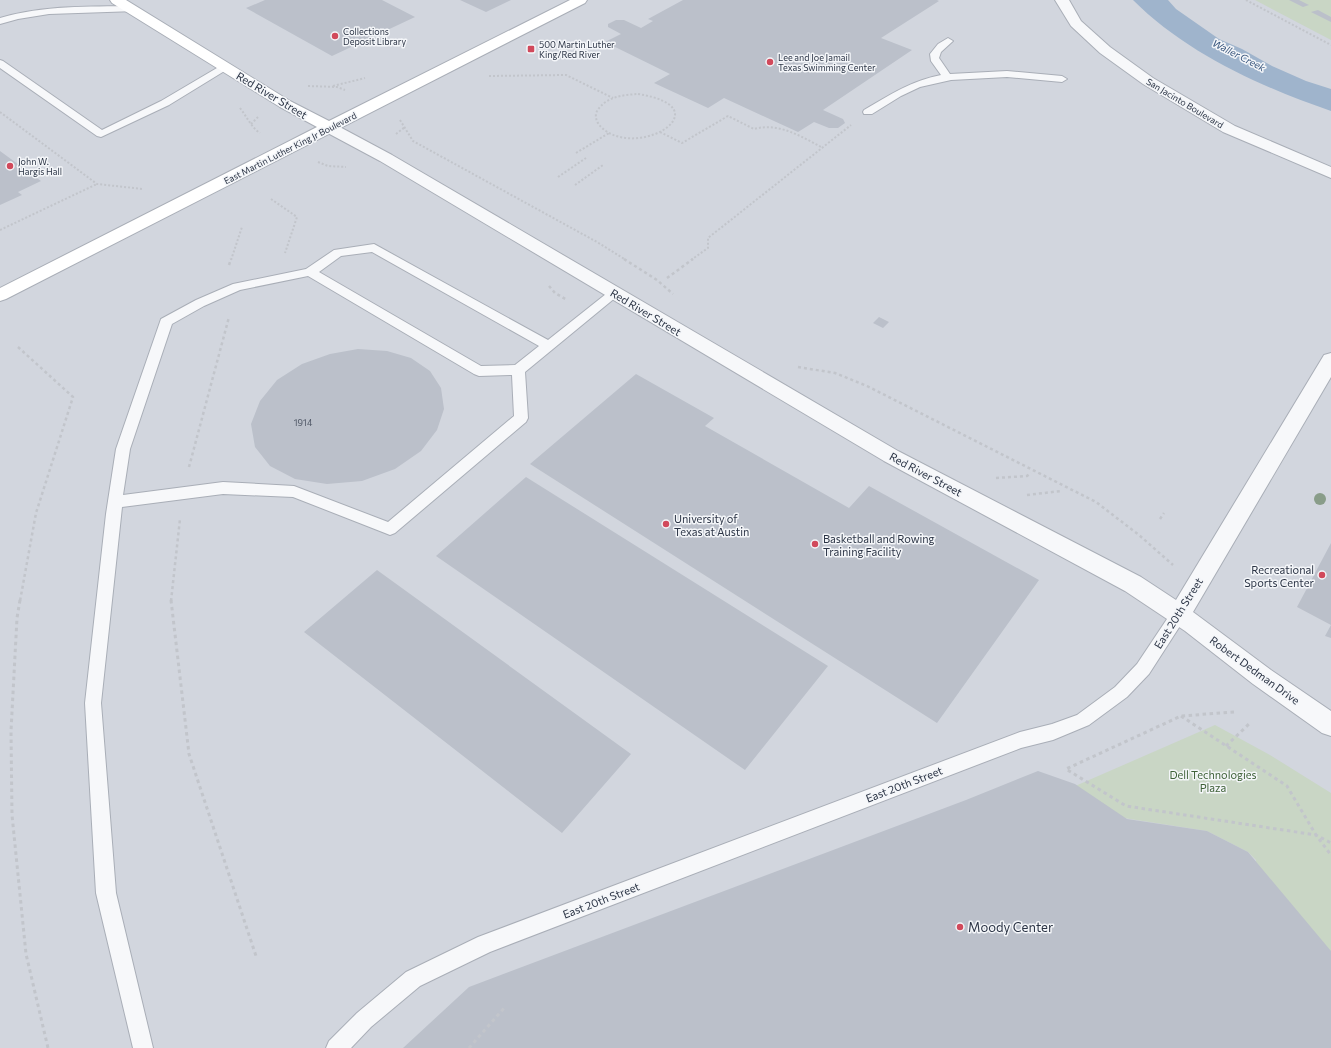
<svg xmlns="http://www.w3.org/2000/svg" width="1331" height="1048" font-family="Commissioner,sans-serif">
<rect width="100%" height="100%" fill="#e4e7ec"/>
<!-- built -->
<path fill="#d2d6de" d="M0,0H1331V1048H0Z"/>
<!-- green -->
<path fill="#c9d6c5" d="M1255,0H1331V40Z
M1215,725L1270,755L1331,793V981L1255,871L1256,860L1248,852L1207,831L1034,804Z"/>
<!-- water -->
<path fill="#9fb4cc" d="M1133,0H1168L1176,9L1219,39L1242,49L1272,66L1306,81L1331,89V111C1261,87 1186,53 1133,0Z"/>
<!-- building -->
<path fill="#bbc0ca" d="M265,0H382L415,17L332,56L246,8Z
M460,0H511L486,12Z
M683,0H937L939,1L881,38L912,50L823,110L843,119L845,123L838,128H829L814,122L798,132L724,98L708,108L654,83L670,74L605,42L621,34L608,27V24L616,20H624L641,28L653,21L648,19Z
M1289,0H1299L1309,5L1303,7Z
M1318,10L1331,17V22L1311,12Z
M0,151L41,181L18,192L22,195L0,205Z
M879,317L889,322L883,328L873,323Z
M358,349L387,351L411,358L430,371L441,388L444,409L437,430L421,451L395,469L362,481L327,484L295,479L270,466L255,447L251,424L260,401L277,380L302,364L330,354Z
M636,374L714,418L705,426L849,508L869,486L1039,580L937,723L530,464Z
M526,477L828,666L745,770L436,556Z
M1331,543V638L1325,636L1331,625L1297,607Z
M377,570L631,754L562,833L304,632Z
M1038,771L1075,784L1127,819L1207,831L1248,852L1331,951V1048H403L469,987L966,800Z"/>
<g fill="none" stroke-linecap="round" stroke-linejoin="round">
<!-- service casing -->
<g stroke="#a9aeb7" stroke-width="2">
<path id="service" d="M133,6L138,9L136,11L49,14L18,19L0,24V18C44,5 88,7 133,6Z
M948,38L953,41L941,52L939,58L950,74L1007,71L1062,76L1067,79L1062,82L1007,77L951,80L920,87L901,96L872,114H864L863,112L864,110C891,94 911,81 941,75L931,61L930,54L938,44Z
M0,60L3,61L102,130L161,101L222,65L226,64L231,67L169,105L101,137L97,136L0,68Z
M374,244L548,340L611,290H619L621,293L525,372L528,418L526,422L395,533L390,535L385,533L293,497L223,494L122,507L101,703L116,893L153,1048H133L96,893L85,703L106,514L116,449L161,319L196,300L233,284L306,269L334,250ZM372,252L539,346L515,365L481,366L319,272L341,256ZM308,276L474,374L479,376L512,375L514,416L388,522L294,486L223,482L123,495L130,449L172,324L204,306L240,290Z
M1179,608L1185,610L1187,615L1149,674L1127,697L1089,725L1053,740L1021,748L490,952L420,986L371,1027L351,1048H326L329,1041L357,1013L406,972L478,937L1020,732L1052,724L1077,715L1115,687L1137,664L1173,610Z"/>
</g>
<!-- minor casing -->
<g stroke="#a9aeb7" stroke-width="2">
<path id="minor" d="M330,123L336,125L392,155L898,451L1141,577L1176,600L1324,355L1331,353V377L1193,612L1271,670L1331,711V736L1322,733L1253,684L1185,631L1125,591L884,461L380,161L324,131L322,128L324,125Z"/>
</g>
<!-- tertiary casing -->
<g stroke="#a9aeb7" stroke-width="2">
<path id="tertiary" d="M1055,0H1069L1081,21L1110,47L1153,78L1235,126L1331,167V178L1223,132L1143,84L1100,53L1071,26Z"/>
</g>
<!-- secondary casing -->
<g stroke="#a9aeb7" stroke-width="2">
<path id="secondary" d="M110,0H126L290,101L329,121L570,0H587L585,3L6,299L0,301V288L317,127L280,107L112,3Z"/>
</g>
<!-- path-far2 -->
<path stroke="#c2c5cb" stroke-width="2" stroke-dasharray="2 2" stroke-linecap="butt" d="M1246,0L1331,45
M489,76L566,75L613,98
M308,86L337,87L345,90
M333,86L365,78
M638,94C721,107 644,157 606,131C599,126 595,121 596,113C604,97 622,95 638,94Z
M240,108C247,117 251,127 260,133
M0,112L97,184L143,189
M400,120L413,141L597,242L626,260
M251,124L258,117
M660,132L682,143L728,116L754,129C779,122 802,137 823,148
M396,134L405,127
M576,153L609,133
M318,162L328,166L346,167
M558,177L586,158
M575,185L603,165
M271,199L297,217L285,253
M0,230L97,184
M231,260L242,227
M691,260L708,248V238L851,125"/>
<!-- path-far1 -->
<path stroke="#c2c5cb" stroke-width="2.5" stroke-dasharray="3 3" stroke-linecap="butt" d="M624,259L657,280L673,294
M229,265L231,259
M667,278L693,259
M549,286L555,293L567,300
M18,347L73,397L36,513L20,601
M798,367L835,373L867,386L1096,502L1139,535L1173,565
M189,467L229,317
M996,478L1027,476L1031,473
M1027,495L1061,491
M1160,519L1164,513
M171,601L180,519"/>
<!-- path -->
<path stroke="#c2c5cb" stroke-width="3" stroke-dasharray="3.5 3.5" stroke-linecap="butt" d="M20,600L17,618L11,731L12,815L26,954L48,1048
M171,600L189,754L257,959
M1234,712L1181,716L1066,769L1126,806L1316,835L1331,843
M1181,716L1287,786L1316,835L1331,855
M1226,746L1250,723
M469,1048L505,1007"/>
<!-- service -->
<use href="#service" fill="#f7f8fa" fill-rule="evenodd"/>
<!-- minor -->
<use href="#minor" fill="#f7f8fa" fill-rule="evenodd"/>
<!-- tertiary -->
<use href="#tertiary" fill="#f7f8fa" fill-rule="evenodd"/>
<!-- secondary -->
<use href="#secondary" fill="#fff" fill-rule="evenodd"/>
</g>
<!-- trees -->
<circle fill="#899d89" cx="1320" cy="499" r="6"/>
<!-- markers -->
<g fill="#d1495b" stroke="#f4f6f9" stroke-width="1.5">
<circle cx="335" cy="36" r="4"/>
<rect x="527" y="45" width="8" height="8" rx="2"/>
<circle cx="770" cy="62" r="4"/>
<circle cx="10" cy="166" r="4"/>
<circle cx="666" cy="524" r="4"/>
<circle cx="815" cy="544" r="4"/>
<circle cx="1322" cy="575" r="4"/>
<circle cx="960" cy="927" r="4"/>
</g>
<g text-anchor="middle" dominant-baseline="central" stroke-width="3" stroke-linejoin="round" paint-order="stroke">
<!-- far-poi labels -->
<g font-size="9" fill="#2b3445" stroke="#f4f6f9" text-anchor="start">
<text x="343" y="31">Collections<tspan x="343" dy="10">Deposit Library</tspan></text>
<text x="539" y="44">500 Martin Luther<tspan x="539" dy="10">King/Red River</tspan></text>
<text x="778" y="57">Lee and Joe Jamail<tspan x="778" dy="10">Texas Swimming Center</tspan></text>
<text x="18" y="161">John W.<tspan x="18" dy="10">Hargis Hall</tspan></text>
</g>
<!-- far-street labels -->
<g font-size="9" fill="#2b3445" stroke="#f4f6f9">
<text transform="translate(1185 103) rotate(31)">San Jacinto Boulevard</text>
<text transform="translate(290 148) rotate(-27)">East Martin Luther King Jr Boulevard</text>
</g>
<!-- number labels -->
<g font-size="9" fill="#4f5766">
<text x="303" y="422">1914</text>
</g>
<!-- far-water labels -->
<g font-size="10" font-style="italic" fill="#34527a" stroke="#f4f6f9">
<text transform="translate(1239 55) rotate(27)">Waller Creek</text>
</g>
<!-- street labels -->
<g font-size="11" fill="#2b3445" stroke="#f4f6f9">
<text transform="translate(272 95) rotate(31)">Red River Street</text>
<text transform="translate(646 312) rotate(31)">Red River Street</text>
<text transform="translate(926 474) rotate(28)">Red River Street</text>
<text transform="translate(1178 613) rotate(-58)">East 20th Street</text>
<text transform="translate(1255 670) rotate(36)">Robert Dedman Drive</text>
<text transform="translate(904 784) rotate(-21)">East 20th Street</text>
<text transform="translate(601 900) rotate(-21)">East 20th Street</text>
</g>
<!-- poi labels -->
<g font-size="11" fill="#2b3445" stroke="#f4f6f9" text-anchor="start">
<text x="674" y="518">University of<tspan x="674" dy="13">Texas at Austin</tspan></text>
<text x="823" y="538">Basketball and Rowing<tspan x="823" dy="13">Training Facility</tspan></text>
<text x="1314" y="569" text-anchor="end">Recreational<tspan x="1314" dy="13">Sports Center</tspan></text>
</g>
<!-- park labels -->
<g font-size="11" fill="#3f6138" stroke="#f4f6f9">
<text x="1213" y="774">Dell Technologies<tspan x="1213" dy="13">Plaza</tspan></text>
</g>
<!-- near-poi labels -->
<g font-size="13" fill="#2b3445" stroke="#f4f6f9" text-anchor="start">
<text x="968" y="927">Moody Center</text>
</g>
</g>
</svg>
